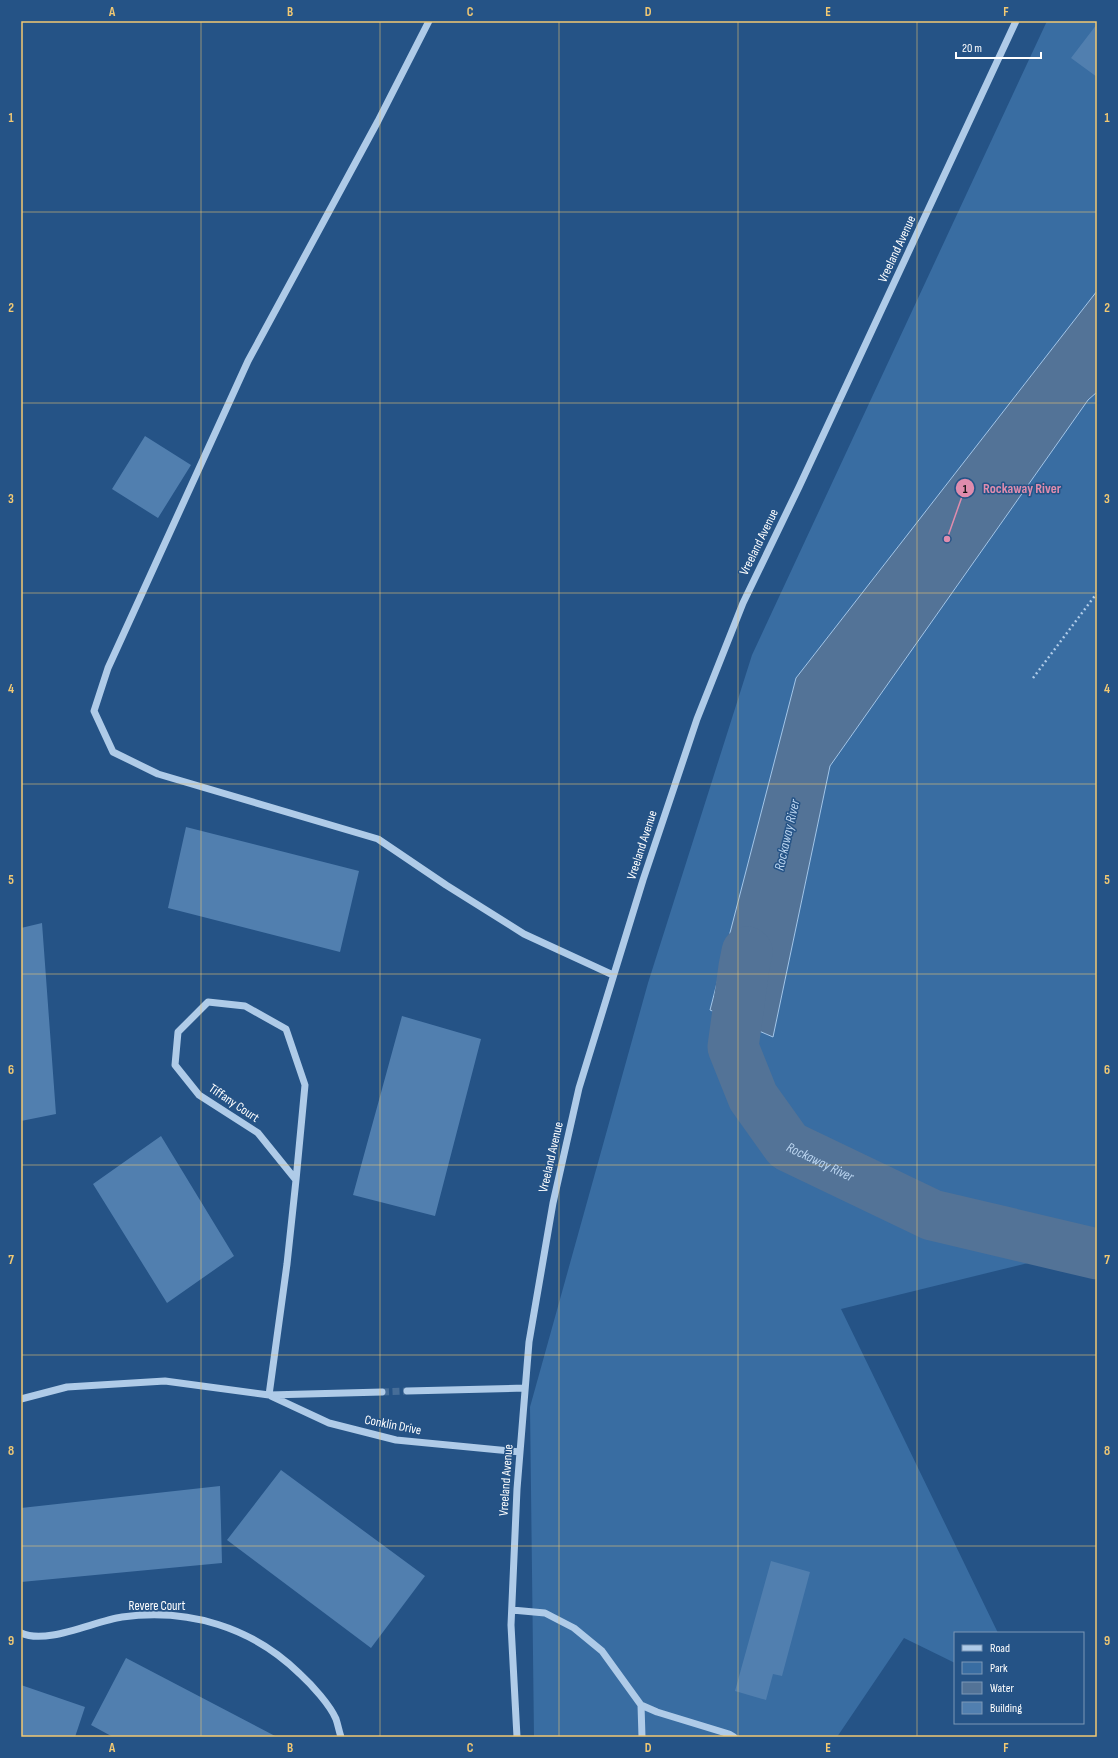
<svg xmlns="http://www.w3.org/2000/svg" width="1118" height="1758" font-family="'Sofia Sans Condensed',sans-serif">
<rect width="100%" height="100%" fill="#255386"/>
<!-- green -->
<path fill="#396da2" d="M1047,21H1097V291L796,678L710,1010L773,1037L830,766L1088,400L1097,392V1246L841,1309L998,1633H955V1663L904,1638L837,1737H534L530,1407L648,983L752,655Z"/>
<!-- water -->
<path fill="#537397" stroke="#a3c6e9" d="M1097,291V392L1088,400L830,766L773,1037L710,1010L796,678Z
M1097,1246V1270L1051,1257Z"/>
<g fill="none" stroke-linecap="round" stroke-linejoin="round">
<!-- river -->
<path stroke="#537397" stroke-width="51" id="s1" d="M747,952L744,967L733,1047L753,1097L788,1146L932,1215L1097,1254"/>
</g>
<!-- building -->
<path fill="#517faf" d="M1097,24V77L1071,58Z
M145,436L191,465L158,518L112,489Z
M186,827L359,871L340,952L168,908Z
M42,923L56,1114L21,1121V928Z
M402,1016L481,1039L435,1216L353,1195Z
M161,1136L234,1256L167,1303L93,1184Z
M281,1470L425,1576L371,1648L227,1540Z
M220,1486L222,1563L21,1582V1508Z
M771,1561L810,1572L782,1676L773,1674L766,1700L735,1691Z
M126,1658L277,1737H113L91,1725Z
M21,1685L85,1707L75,1737H21Z"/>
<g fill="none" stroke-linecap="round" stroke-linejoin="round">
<!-- minor-tunnel -->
<path stroke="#466d98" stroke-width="7" stroke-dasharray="7 3.5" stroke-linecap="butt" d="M382,1392L407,1391"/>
<!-- path -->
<path stroke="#afcbe8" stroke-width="2.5" stroke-dasharray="2 3" stroke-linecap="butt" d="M1033,678L1097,593"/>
<!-- minor -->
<path stroke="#afcbe8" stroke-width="7" d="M429,21L378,121L248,361L108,668L94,711L113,752L158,774L378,839L446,885L524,934L613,975
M208,1002L245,1006L286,1029L305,1085L296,1180L258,1133L199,1095L175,1065L178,1032Z
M407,1391L525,1388
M269,1395L287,1264L296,1180
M271,1396L329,1423L396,1440L520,1452
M21,1399L67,1387L165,1381L269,1395L382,1392
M512,1610L545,1613L574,1628L602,1651L641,1705L657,1712L729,1734L734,1737
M21,1633C47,1645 94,1621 122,1617C189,1608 252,1627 300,1674C312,1685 330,1705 336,1719C338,1725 339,1731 341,1737
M641,1705L642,1737
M517,1737L511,1625L517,1489L529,1342L553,1203L579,1088L643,880L697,719L743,603L799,487L1016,21"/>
</g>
<!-- grid -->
<path fill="none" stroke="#f2c973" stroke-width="1" stroke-opacity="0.55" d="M201,21V1737M380,21V1737M559,21V1737M738,21V1737M917,21V1737M21,212H1097M21,403H1097M21,593H1097M21,784H1097M21,974H1097M21,1165H1097M21,1355H1097M21,1546H1097"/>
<g text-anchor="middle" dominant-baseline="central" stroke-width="3" stroke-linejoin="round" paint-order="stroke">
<!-- street labels -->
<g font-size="13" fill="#fff" stroke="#255386">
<text transform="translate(897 249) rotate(-65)">Vreeland Avenue</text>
<text transform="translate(759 542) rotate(-64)">Vreeland Avenue</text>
<text transform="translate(642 845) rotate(-72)">Vreeland Avenue</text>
<text transform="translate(234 1103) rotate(34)">Tiffany Court</text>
<text transform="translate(551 1157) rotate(-77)">Vreeland Avenue</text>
<text transform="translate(393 1425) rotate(11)">Conklin Drive</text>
<text transform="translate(506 1480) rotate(-86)">Vreeland Avenue</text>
<text x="157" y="1606">Revere Court</text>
</g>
<!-- water labels -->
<g font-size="14" font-style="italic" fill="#bbd5f0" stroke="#255386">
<text transform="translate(787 835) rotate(-77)">Rockaway River</text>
<text stroke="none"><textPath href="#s1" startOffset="246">Rockaway River</textPath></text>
</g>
</g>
<!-- callouts -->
<path fill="none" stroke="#e08cad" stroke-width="1.5" d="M947 539L965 488"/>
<g fill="#e08cad" stroke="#255386" stroke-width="1.5">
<circle cx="947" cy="539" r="4"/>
<circle cx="965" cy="488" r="10"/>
</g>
<g font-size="12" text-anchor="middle" font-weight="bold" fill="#111">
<text x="965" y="493">1</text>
</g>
<g font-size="14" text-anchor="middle" font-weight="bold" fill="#e08cad" stroke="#255386" stroke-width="3" stroke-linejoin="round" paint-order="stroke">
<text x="1022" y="493">Rockaway River</text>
</g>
<!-- border -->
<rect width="1118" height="1758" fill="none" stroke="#255386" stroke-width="44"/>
<!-- legend -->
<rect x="954" y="1632" width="130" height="92" fill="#255386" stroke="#7c98b6"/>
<rect x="962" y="1645" width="20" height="6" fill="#afcbe8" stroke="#7c98b6"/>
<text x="990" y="1652" font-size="12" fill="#ffffff">Road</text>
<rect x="962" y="1662" width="20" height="12" fill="#396da2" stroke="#7c98b6"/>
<text x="990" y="1672" font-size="12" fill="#ffffff">Park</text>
<rect x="962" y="1682" width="20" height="12" fill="#537397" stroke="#7c98b6"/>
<text x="990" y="1692" font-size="12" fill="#ffffff">Water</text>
<rect x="962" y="1702" width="20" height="12" fill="#517faf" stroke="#7c98b6"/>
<text x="990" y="1712" font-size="12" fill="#ffffff">Building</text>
<!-- scale -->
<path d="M956 52v6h85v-6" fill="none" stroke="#ffffff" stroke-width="2"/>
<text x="962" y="52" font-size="12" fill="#ffffff" stroke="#255386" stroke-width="3" paint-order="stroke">20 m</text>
<rect x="22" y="22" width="1074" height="1714" fill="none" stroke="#f2c973" stroke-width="1.5"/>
<g font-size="13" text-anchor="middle" font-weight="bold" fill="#f2c973">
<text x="112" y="16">A</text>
<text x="290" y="16">B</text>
<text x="470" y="16">C</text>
<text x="648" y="16">D</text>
<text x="828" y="16">E</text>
<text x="1006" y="16">F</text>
<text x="11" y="122">1</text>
<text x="1107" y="122">1</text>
<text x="11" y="312">2</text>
<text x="1107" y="312">2</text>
<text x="11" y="503">3</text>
<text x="1107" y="503">3</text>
<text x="11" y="693">4</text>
<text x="1107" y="693">4</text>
<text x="11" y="884">5</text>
<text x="1107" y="884">5</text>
<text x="11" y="1074">6</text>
<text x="1107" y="1074">6</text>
<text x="11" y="1264">7</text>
<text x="1107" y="1264">7</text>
<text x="11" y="1455">8</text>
<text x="1107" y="1455">8</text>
<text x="11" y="1645">9</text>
<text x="1107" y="1645">9</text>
<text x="112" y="1752">A</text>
<text x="290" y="1752">B</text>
<text x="470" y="1752">C</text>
<text x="648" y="1752">D</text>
<text x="828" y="1752">E</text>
<text x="1006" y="1752">F</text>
</g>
</svg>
